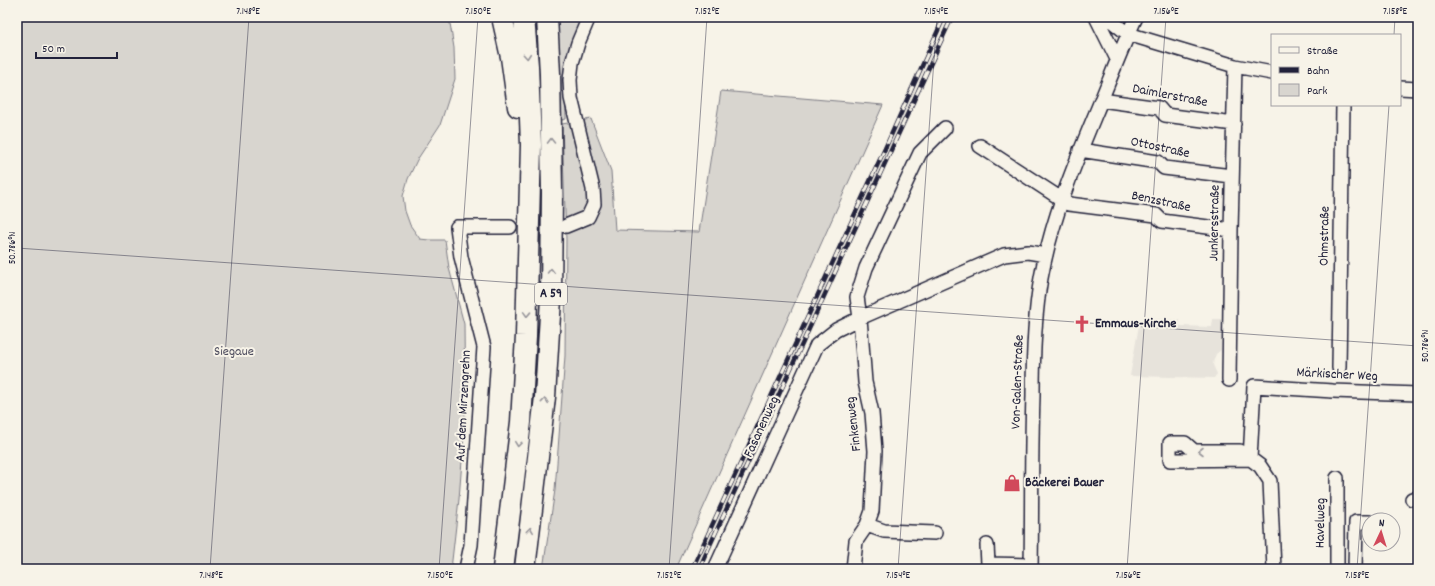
<svg xmlns="http://www.w3.org/2000/svg" width="1435" height="586" font-family="Dekko,sans-serif">
<rect width="100%" height="100%" fill="#f7f3e8"/>
<filter id="ink" filterUnits="userSpaceOnUse"><feTurbulence type="fractalNoise" baseFrequency=".025" numOctaves="2"/><feDisplacementMap in="SourceGraphic" scale="8" xChannelSelector="R" yChannelSelector="G"/><feConvolveMatrix kernelMatrix="1 2 1 2 8 2 1 2 1" color-interpolation-filters="sRGB"/></filter>
<g filter="url(#ink)">
<!-- built -->
<path fill="#e7e3db" d="M1140,319L1179,320V326L1212,327L1213,319H1221V350L1216,354L1214,359L1213,365L1217,374L1214,378L1130,376Z"/>
<!-- green -->
<path fill="#d8d5cf" stroke="#7d7c85" d="M17,17H449L454,48L455,79L440,125L417,160L408,179L403,196L405,211L410,225L420,239L429,240H445L449,268L464,324L465,422L459,499L451,569H17Z
M556,17H583L565,78L566,119L562,120Z
M721,91L883,105L676,569H543L555,490L565,356L566,240L562,124L591,119L611,171L615,230L699,232Z"/>
<g fill="none" stroke-linecap="round" stroke-linejoin="round">
<!-- minor casing -->
<g stroke="#22223b" stroke-width="16">
<path id="minor" d="M1096,17L1117,59
M1108,17L1109,19L1128,34L1235,66L1272,73
M1400,88L1418,89
M1101,100L1159,108L1165,115L1234,124
M980,146L1069,204L1156,215L1162,221L1231,230
M1080,150L1158,162L1164,168L1232,176
M566,226L588,217L594,204L593,189L571,98L570,80L572,63L578,43L589,17
M1339,368L1343,105
M1229,380L1231,230L1235,66
M1412,499H1418
M867,525L884,531L935,533
M987,545L988,564L1031,565
M466,569L471,545L484,347L461,257L457,227H510
M715,569L817,345L836,330L860,318L1004,255L1028,252L1046,255
M853,569L856,541L867,525L872,511L875,451L872,413L865,382L860,318L857,297L866,268L920,153L945,128
M1031,569C1032,511 1031,454 1033,396C1033,357 1034,317 1041,278C1051,222 1073,168 1095,115C1109,82 1121,49 1136,17
M1274,569L1270,481L1260,466L1240,451H1194L1185,443H1170V460L1250,459L1254,386L1333,391L1418,394
M1337,569V478
M1355,569L1356,522H1369"/>
</g>
<!-- highway casing -->
<g stroke="#22223b" stroke-width="23">
<path id="highway" d="M502,17L511,57L518,107
M503,569L521,422L526,336L531,145L528,66L524,17
M525,569L545,397L551,299L552,193L550,74L547,17"/>
</g>
<!-- minor -->
<use href="#minor" stroke="#f7f3e8" stroke-width="13"/>
<!-- highway -->
<use href="#highway" stroke="#f7f3e8" stroke-width="20"/>
<!-- rail casing -->
<g stroke="#22223b" stroke-width="4.5">
<path id="rail" d="M692,569L888,142L944,17
M699,569L952,17"/>
</g>
<!-- rail -->
<use href="#rail" stroke="#f7f3e8" stroke-width="3" stroke-dasharray="9" stroke-linecap="butt"/>
</g>
<!-- one-way arrows -->
<defs><path id="oneway-chevron" d="M-2-3.5L2.5 0L-2 3.5" fill="none" stroke-width="1.6" stroke-linecap="round" stroke-linejoin="round"/></defs>
<g stroke="#97959a">
<use href="#oneway-chevron" transform="translate(527 56) rotate(85)"/>
<use href="#oneway-chevron" transform="translate(551 141) rotate(-91)"/>
<use href="#oneway-chevron" transform="translate(551 271) rotate(-89)"/>
<use href="#oneway-chevron" transform="translate(527 314) rotate(92)"/>
<use href="#oneway-chevron" transform="translate(545 401) rotate(-84)"/>
<use href="#oneway-chevron" transform="translate(518 444) rotate(96)"/>
<use href="#oneway-chevron" transform="translate(1201 451) rotate(180)"/>
<use href="#oneway-chevron" transform="translate(530 530) rotate(-83)"/>
</g>
</g>
<!-- ticks -->
<path fill="none" stroke="#22223b" stroke-width="1" stroke-opacity="0.45" d="M1394,35L1395,17M17,54L20,17M17,248L1418,346M210,569L249,17M439,569L478,17M669,569L707,17M898,569L937,17M1127,569L1166,17M1357,569L1389,105"/>
<!-- icons -->
<defs>
<g id="church-bare" transform="scale(1.38)"><path d="M-1.2-6h2.4v3.5h3.3v2.4h-3.3V6h-2.4V-.1h-3.3v-2.4h3.3Z" fill="#d1495b" stroke="#f7f3e8" stroke-width="2.5" paint-order="stroke"/></g>
<g id="shop-bare" transform="scale(1.38)"><path d="M-5-2.5h2.3a2.7 3.5 0 0 1 5.4 0H5L5.5 6h-11ZM-1.5-2.5h3a1.5 2.3 0 0 0-3 0Z" fill="#d1495b" stroke="#f7f3e8" stroke-width="2.5" paint-order="stroke"/></g>
</defs>
<g fill-rule="evenodd">
<use href="#church-bare" x="1082" y="324"/>
<use href="#shop-bare" x="1012" y="483"/>
</g>
<g text-anchor="middle" dominant-baseline="central" stroke-width="4" stroke-linejoin="round" paint-order="stroke">
<!-- shield labels -->
<rect fill="#f7f3e8" stroke="#62616f" stroke-width="1" x="535" y="283" width="32" height="22" rx="3"/>
<g font-size="13" font-weight="bold" fill="#22223b">
<text x="551" y="294">A 59</text>
</g>
<!-- street labels -->
<g font-size="14" fill="#22223b" stroke="#f7f3e8">
<text transform="translate(1170 96) rotate(11)">Daimlerstraße</text>
<text transform="translate(1160 148) rotate(12)">Ottostraße</text>
<text transform="translate(1161 202) rotate(12)">Benzstraße</text>
<text transform="translate(1215 223) rotate(-89)">Junkersstraße</text>
<text transform="translate(1325 236) rotate(-89)">Ohmstraße</text>
<text transform="translate(1337 375) rotate(3)">Märkischer Weg</text>
<text transform="translate(1018 382) rotate(-88)">Von-Galen-Straße</text>
<text transform="translate(464 406) rotate(-87)">Auf dem Mirzengrehn</text>
<text transform="translate(854 424) rotate(-97)">Finkenweg</text>
<text transform="translate(762 427) rotate(-65)">Fasanenweg</text>
<text transform="translate(1321 523) rotate(-89)">Havelweg</text>
</g>
<!-- poi labels -->
<g font-size="14" font-weight="bold" fill="#22223b" stroke="#f7f3e8" text-anchor="start">
<text x="1095" y="324">Emmaus-Kirche</text>
<text x="1025" y="483">Bäckerei Bauer</text>
</g>
<!-- park labels -->
<g font-size="14" fill="#504f60" stroke="#f7f3e8">
<text x="234" y="352">Siegaue</text>
</g>
</g>
<!-- margin -->
<rect width="1435" height="586" fill="none" stroke="#f7f3e8" stroke-width="44"/>
<!-- legend -->
<rect x="1271" y="34" width="130" height="72" fill="#f7f3e8" stroke="#a29fa3"/>
<rect x="1279" y="47" width="20" height="6" fill="#f7f3e8" stroke="#a29fa3"/>
<text x="1307" y="54" font-size="12" fill="#22223b">Straße</text>
<rect x="1279" y="67" width="20" height="6" fill="#22223b" stroke="#a29fa3"/>
<text x="1307" y="74" font-size="12" fill="#22223b">Bahn</text>
<rect x="1279" y="84" width="20" height="12" fill="#d8d5cf" stroke="#a29fa3"/>
<text x="1307" y="94" font-size="12" fill="#22223b">Park</text>
<!-- north arrow -->
<g transform="translate(1381 532) rotate(4)"><circle r="19" fill="#f7f3e8" stroke="#a29fa3"/>
<path d="M0-3L7 15L0 10L-7 15Z" fill="#d1495b"/>
<text y="-6" font-size="11" font-weight="bold" text-anchor="middle" fill="#22223b">N</text>
</g>
<!-- scale -->
<path d="M36 52v6h81v-6" fill="none" stroke="#22223b" stroke-width="2"/>
<text x="42" y="52" font-size="12" fill="#22223b" stroke="#f7f3e8" stroke-width="3" paint-order="stroke">50 m</text>
<rect x="22" y="22" width="1391" height="542" fill="none" stroke="#22223b" stroke-width="1.5"/>
<g font-size="10" text-anchor="middle" fill="#22223b">
<text x="248" y="14">7.148°E</text>
<text x="478" y="14">7.150°E</text>
<text x="707" y="14">7.152°E</text>
<text x="936" y="14">7.154°E</text>
<text x="1166" y="14">7.156°E</text>
<text x="1395" y="14">7.158°E</text>
<text transform="translate(11 248) rotate(-90)" y="4">50.786°N</text>
<text transform="translate(1424 346) rotate(-90)" y="4">50.786°N</text>
<text x="211" y="578">7.148°E</text>
<text x="440" y="578">7.150°E</text>
<text x="669" y="578">7.152°E</text>
<text x="898" y="578">7.154°E</text>
<text x="1128" y="578">7.156°E</text>
<text x="1357" y="578">7.158°E</text>
</g>
</svg>
